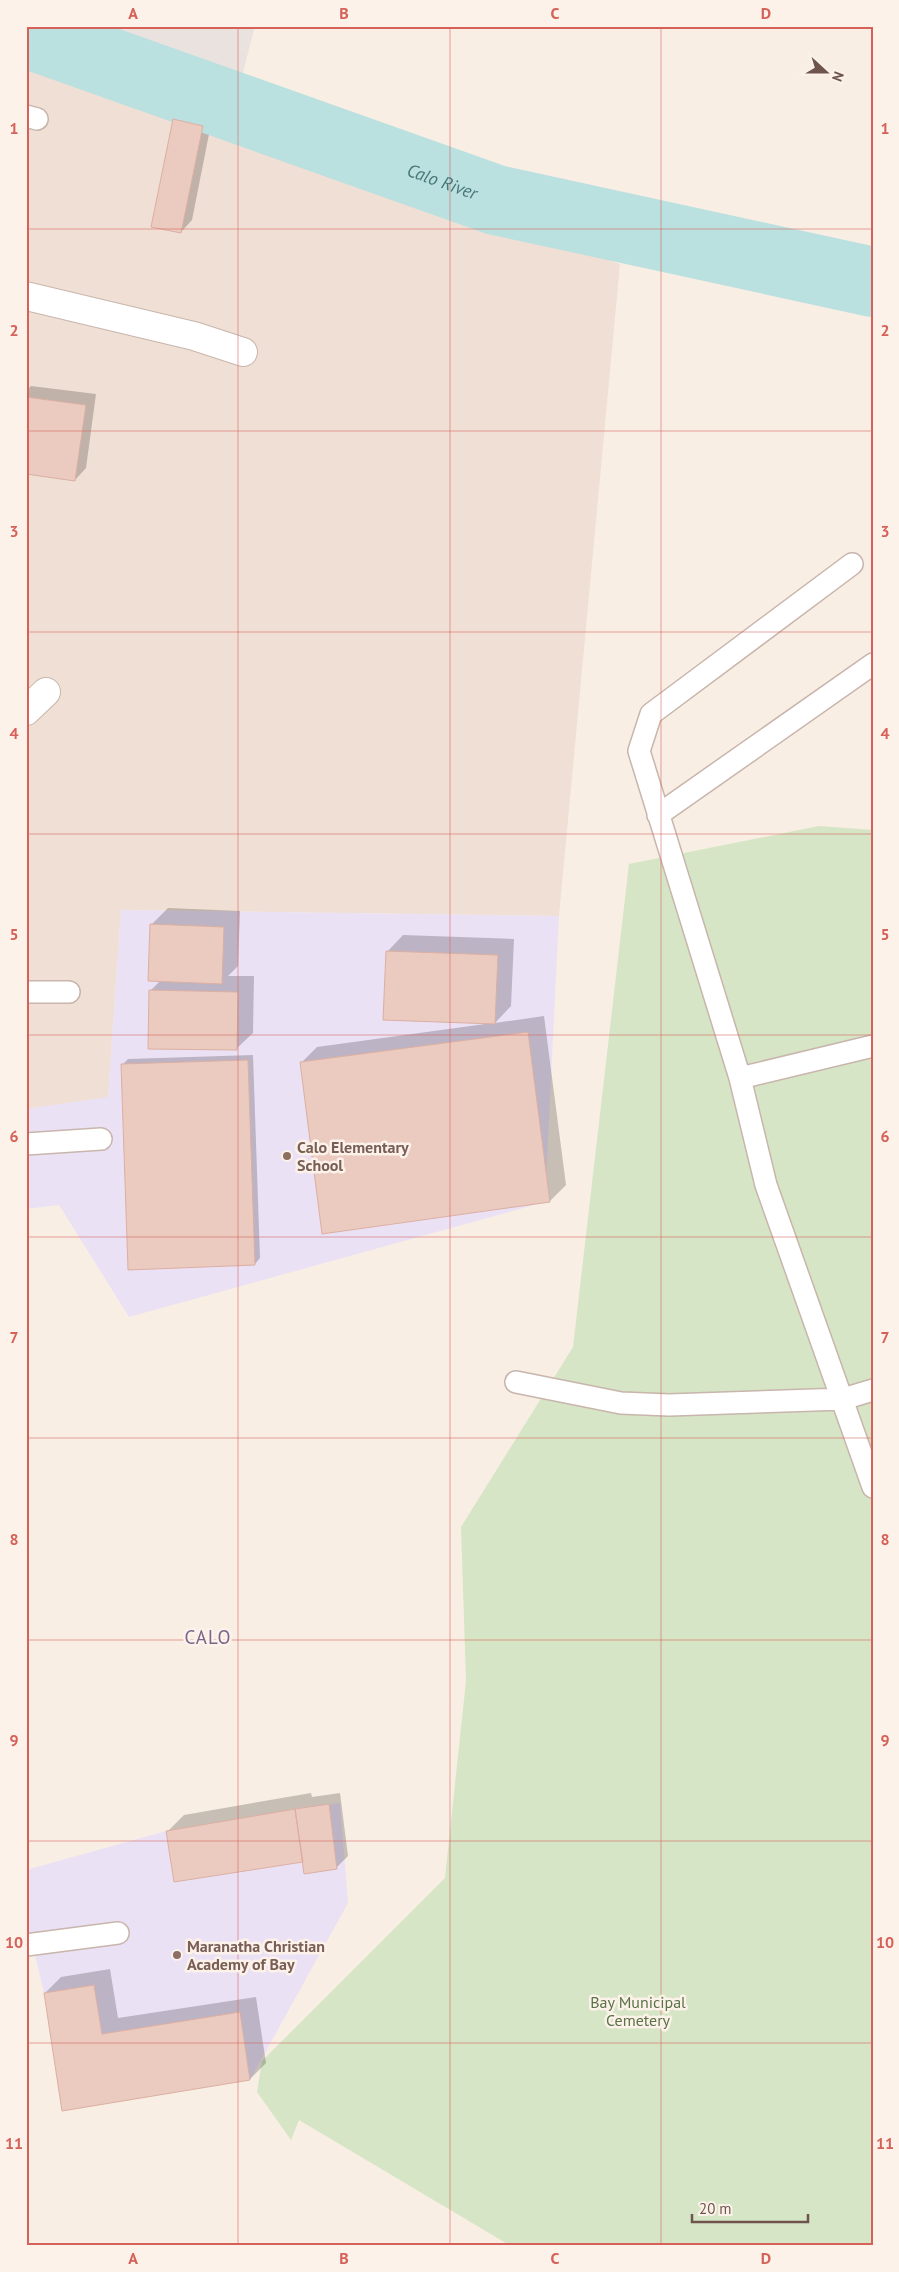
<svg xmlns="http://www.w3.org/2000/svg" width="899" height="2272" font-family="'PT Sans',sans-serif">
<rect width="100%" height="100%" fill="#f9eee4"/>
<!-- residential -->
<path fill="#f0dfd4" d="M26,63L620,264L559,916L121,910L108,1098L26,1109Z"/>
<!-- industrial -->
<path fill="#e9e2de" d="M94,26H255L240,84Z"/>
<!-- education -->
<path fill="#ebe1f5" d="M121,910L559,916L545,1202L129,1317L59,1205L26,1209V1109L108,1097Z
M340,1803L348,1903L250,2080L62,2111L44,1993L26,1918V1870L166,1831Z"/>
<!-- green -->
<path fill="#d6e5c5" d="M819,826L873,830V2246H511L299,2120L291,2140L257,2092L262,2061L445,1878L466,1681L461,1527L573,1347L629,864Z"/>
<!-- shadow -->
<path fill="#0003" d="M185,109L213,114L192,220L181,232L174,120Z
M31,386L96,394L86,468L75,480L26,473V391Z
M168,908L240,911L238,966L228,976H254L253,1033L236,1049L150,991L161,980L152,924Z
M403,935L514,939L511,1006L495,1023L544,1016L566,1185L550,1201L301,1063L317,1047L485,1024L387,952Z
M253,1055L260,1258L255,1264L122,1065L128,1059Z
M311,1793L312,1797L340,1793L348,1856L336,1868L168,1831L184,1815Z
M110,1969L118,2018L256,1997L266,2063L250,2079L63,2109L45,1993L61,1977Z"/>
<g fill="none" stroke-linecap="round" stroke-linejoin="round">
<!-- river -->
<path stroke="#bbe0e0" stroke-width="70" id="s1" d="M26,33L496,200L873,282"/>
</g>
<!-- building -->
<path fill="#ebcabf" stroke="#dcafa2" d="M173,119L203,126L181,233L151,227Z
M26,397L86,405L75,481L26,474Z
M150,924L224,927L222,984L148,981Z
M386,951L498,955L495,1024L383,1020Z
M149,990L238,992L237,1050L148,1049Z
M528,1032L550,1202L322,1234L300,1062Z
M248,1060L255,1265L128,1270L121,1064Z
M329,1804L337,1869L304,1874L295,1809Z
M295,1809L303,1862L174,1882L166,1831Z
M94,1985L102,2034L240,2012L250,2080L62,2111L44,1993Z"/>
<g fill="none" stroke-linecap="round" stroke-linejoin="round">
<!-- lane casing -->
<g stroke="#c8b5ac" stroke-width="24">
<path id="lane" d="M26,116L37,119
M852,564L651,714L639,751L740,1078L766,1185L873,1487
M658,815L873,664
M26,992H69
M740,1078L873,1046
M26,1144L101,1139
M516,1382L621,1403L669,1405L843,1399L873,1390
M26,1945L118,1933"/>
</g>
<!-- street casing -->
<g stroke="#c8b5ac" stroke-width="30">
<path id="street" d="M26,296L194,336L243,352
M26,711L46,692"/>
</g>
<!-- lane -->
<use href="#lane" stroke="#fff" stroke-width="21"/>
<!-- street -->
<use href="#street" stroke="#fff" stroke-width="28"/>
</g>
<!-- grid -->
<path fill="none" stroke="#d56158" stroke-width="1" stroke-opacity="0.55" d="M238,26V2246M450,26V2246M661,26V2246M26,229H873M26,431H873M26,632H873M26,834H873M26,1035H873M26,1237H873M26,1438H873M26,1640H873M26,1841H873M26,2043H873"/>
<!-- markers -->
<g fill="#8d6e63" stroke="#fcf2ea" stroke-width="2">
<circle cx="287" cy="1156" r="5"/>
<circle cx="177" cy="1955" r="5"/>
</g>
<g text-anchor="middle" dominant-baseline="central" stroke-width="5" stroke-linejoin="round" paint-order="stroke">
<!-- education labels -->
<g font-size="16" font-weight="bold" fill="#785e54" stroke="#fcf2ea" text-anchor="start">
<text x="297" y="1147">Calo Elementary<tspan x="297" dy="18">School</tspan></text>
<text x="187" y="1946">Maranatha Christian<tspan x="187" dy="18">Academy of Bay</tspan></text>
</g>
<!-- park labels -->
<g font-size="16" fill="#5a7347" stroke="#fcf2ea">
<text x="638" y="2002">Bay Municipal<tspan x="638" dy="18">Cemetery</tspan></text>
</g>
<!-- water labels -->
<g font-size="18" font-style="italic" fill="#477779" stroke="#fcf2ea">
<text stroke="none"><textPath href="#s1" startOffset="442">Calo River</textPath></text>
</g>
<!-- quarter labels -->
<g font-size="19" letter-spacing="1" fill="#79658b" stroke="#fcf2ea">
<text x="208" y="1637">CALO</text>
</g>
</g>
<!-- border -->
<rect width="899" height="2272" fill="none" stroke="#fcf2ea" stroke-width="55"/>
<!-- north arrow -->
<g transform="translate(826 72) rotate(111)" stroke="#fcf2ea" stroke-width="4" paint-order="stroke">
<path d="M0-4L9 19L0 12L-9 19Z" fill="#6e544d"/>
<text y="-8" font-size="14" font-weight="bold" text-anchor="middle" fill="#6e544d">N</text>
</g>
<!-- scale -->
<path d="M692 2214v8h116v-8" fill="none" stroke="#6e544d" stroke-width="2.5"/>
<text x="699" y="2214" font-size="15" fill="#6e544d" stroke="#fcf2ea" stroke-width="4" paint-order="stroke">20 m</text>
<rect x="28" y="28" width="844" height="2216" fill="none" stroke="#d56158" stroke-width="2"/>
<g font-size="16" text-anchor="middle" font-weight="bold" fill="#d56158">
<text x="133" y="19">A</text>
<text x="344" y="19">B</text>
<text x="555" y="19">C</text>
<text x="766" y="19">D</text>
<text x="14" y="134">1</text>
<text x="885" y="134">1</text>
<text x="14" y="336">2</text>
<text x="885" y="336">2</text>
<text x="14" y="537">3</text>
<text x="885" y="537">3</text>
<text x="14" y="739">4</text>
<text x="885" y="739">4</text>
<text x="14" y="940">5</text>
<text x="885" y="940">5</text>
<text x="14" y="1142">6</text>
<text x="885" y="1142">6</text>
<text x="14" y="1343">7</text>
<text x="885" y="1343">7</text>
<text x="14" y="1545">8</text>
<text x="885" y="1545">8</text>
<text x="14" y="1746">9</text>
<text x="885" y="1746">9</text>
<text x="14" y="1948">10</text>
<text x="885" y="1948">10</text>
<text x="14" y="2149">11</text>
<text x="885" y="2149">11</text>
<text x="133" y="2264">A</text>
<text x="344" y="2264">B</text>
<text x="555" y="2264">C</text>
<text x="766" y="2264">D</text>
</g>
</svg>
